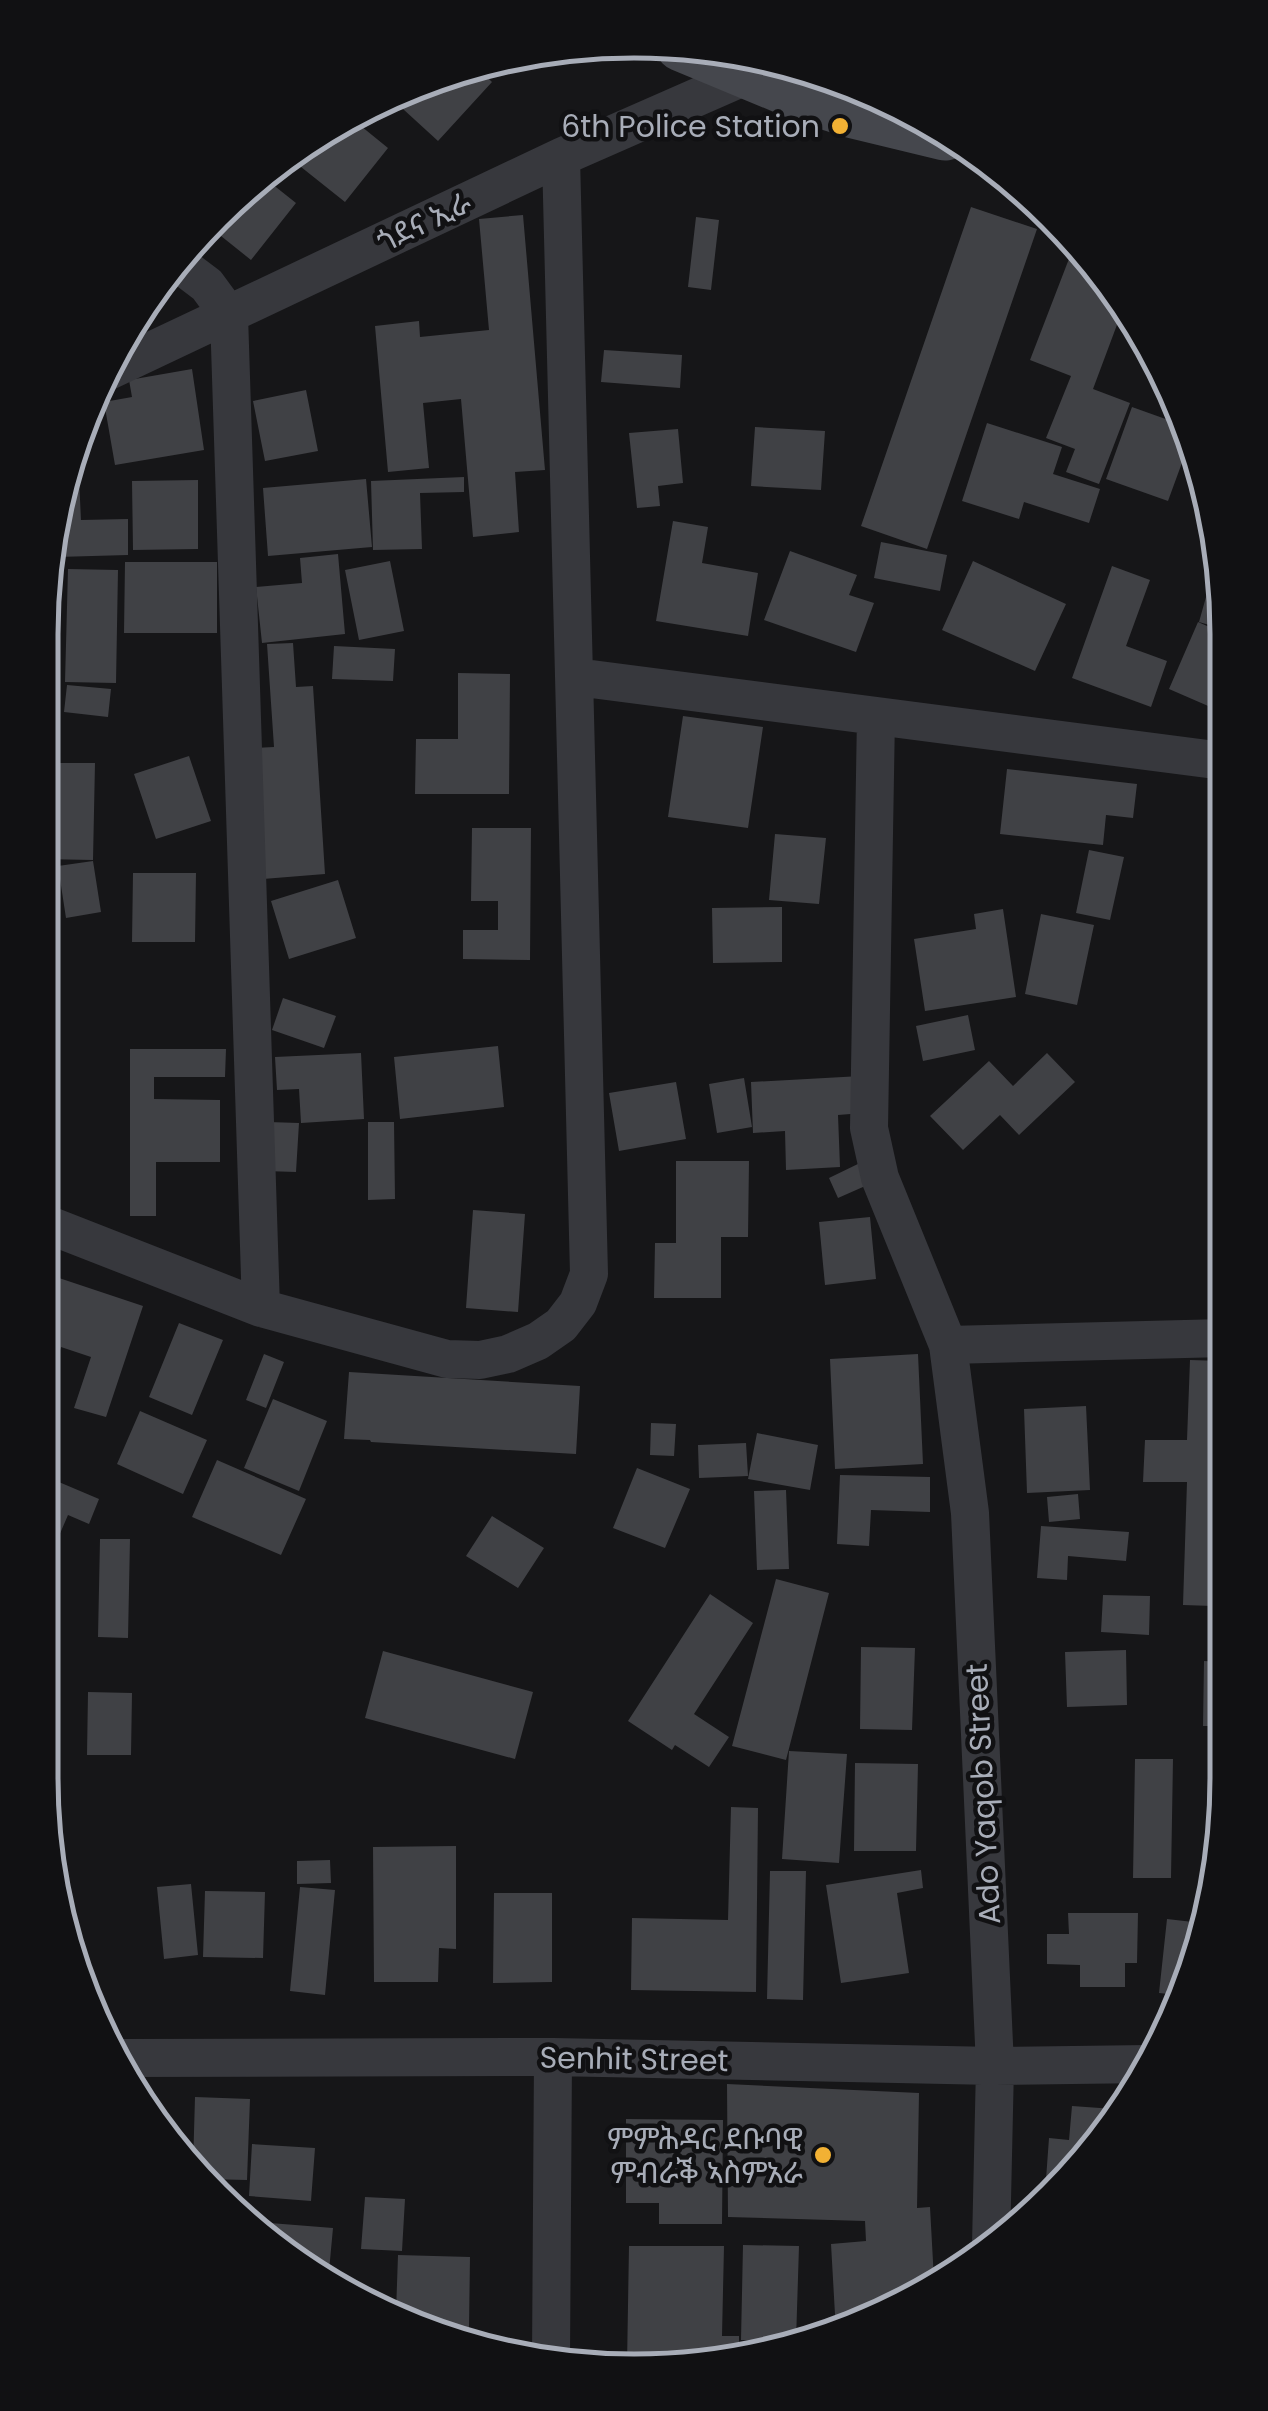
<svg xmlns="http://www.w3.org/2000/svg" width="1268" height="2411" font-family="Poppins,'Noto Sans Ethiopic',sans-serif">
<rect width="100%" height="100%" fill="#161618"/>
<!-- building -->
<path fill="#404145" d="M477,67L492,82L438,141L403,109L431,79L444,71Z
M356,122L388,148L345,202L291,159Z
M262,176L296,203L251,260L211,228L243,187Z
M971,207L1037,229L927,549L861,526Z
M523,215L545,470L515,472L519,532L473,537L461,399L423,403L429,468L388,472L375,326L419,321L420,337L489,330L479,219Z
M696,217L719,220L711,290L688,287Z
M1072,251L1092,259L1106,273L1124,306L1093,389L1130,403L1099,484L1066,472L1075,449L1046,438L1071,376L1030,360Z
M604,350L682,355L680,388L601,382Z
M192,369L204,450L115,465L104,402L132,397L129,380Z
M1167,378L1183,406V410L1159,402Z
M306,390L318,451L265,461L253,401Z
M1132,407L1188,427L1191,438L1168,501L1106,479Z
M987,423L1062,447L1053,474L1100,489L1089,523L1024,502L1019,519L962,501Z
M755,427L825,431L821,490L751,486Z
M678,429L683,483L658,486L660,506L637,508L629,433Z
M78,457L81,520L128,519V555L57,557V539Z
M464,477V492L420,493L422,549L373,550L371,481Z
M366,479L372,547L268,556L263,488Z
M198,480V549L133,550L132,481Z
M673,521L708,527L702,563L758,573L748,636L656,621Z
M881,542L947,555L940,591L874,578Z
M1220,547L1223,556V629L1199,622Z
M790,551L857,575L849,595L874,603L856,652L764,620Z
M338,554L345,634L262,643L256,587L302,583L300,558Z
M390,561L404,631L359,640L345,570Z
M973,561L1066,604L1035,671L942,630Z
M125,562H217V633H124Z
M1112,566L1150,580L1126,646L1167,661L1151,707L1072,678Z
M68,569L118,570L116,683L65,682Z
M1198,622L1223,633L1222,712L1169,689Z
M293,643L296,687L313,686L325,874L263,879L254,748L274,747L267,644Z
M334,646L395,649L393,681L332,679Z
M458,673L510,674L509,794H415L416,739H458Z
M67,685L111,689L108,717L64,712Z
M683,716L763,727L748,828L668,817Z
M41,735H59V763H95L93,860L41,859Z
M189,756L211,821L156,839L134,774Z
M1007,769L1137,784L1133,818L1106,815L1103,845L1000,834Z
M472,828H531L530,960L463,959V930H498V901H471Z
M775,834L826,838L819,904L769,900Z
M1089,850L1124,857L1110,920L1076,913Z
M93,861L101,912L66,918L58,866Z
M133,873H196L195,942H132Z
M338,880L356,938L289,959L271,901Z
M782,907V962L713,963L712,908Z
M1003,909L1016,997L925,1011L914,939L976,929L974,914Z
M1041,914L1094,925L1077,1005L1025,994Z
M283,998L336,1016L324,1048L272,1030Z
M968,1015L975,1050L923,1061L916,1026Z
M498,1046L504,1107L400,1119L394,1057Z
M130,1049H226L225,1077H154V1099L220,1100V1162H156V1216H130Z
M361,1053L364,1119L301,1123L299,1089L277,1090L275,1057Z
M1047,1053L1075,1082L1019,1135L1000,1115L963,1150L930,1116L989,1061L1013,1086Z
M861,1076L863,1113L838,1115L840,1167L786,1170L785,1131L753,1133L751,1082Z
M744,1078L752,1127L717,1133L709,1084Z
M676,1082L686,1139L619,1151L609,1093Z
M268,1122L299,1123L296,1172L265,1171Z
M368,1122H394L395,1199L368,1200Z
M676,1161H749L748,1237H721V1298H654L655,1243H676Z
M862,1162L872,1183L838,1198L829,1178Z
M473,1210L525,1214L518,1312L466,1308Z
M870,1217L876,1279L825,1285L819,1222Z
M59,1278L143,1306L106,1417L74,1408L91,1357L61,1347L45,1396L40,1395V1333Z
M179,1323L223,1340L192,1415L149,1397Z
M264,1354L284,1362L266,1408L246,1400Z
M918,1354L923,1464L835,1469L830,1359Z
M1190,1360L1222,1361L1221,1387H1225L1226,1472H1218L1213,1606L1183,1605L1187,1482H1143L1145,1440H1187Z
M349,1372L580,1386L576,1454L371,1442L370,1440L344,1439Z
M273,1399L327,1421L299,1491L244,1468Z
M1086,1406L1090,1490L1027,1493L1024,1409Z
M140,1411L207,1440L183,1494L117,1464Z
M651,1423L676,1424L674,1456L650,1455Z
M757,1433L818,1445L810,1490L748,1479Z
M746,1443L748,1476L699,1478L698,1445Z
M217,1460L306,1499L281,1555L192,1517Z
M637,1468L690,1489L665,1548L613,1528Z
M40,1474L99,1499L89,1524L68,1515L40,1580Z
M840,1475L930,1477V1512L871,1510L869,1546L837,1544Z
M786,1490L789,1569L757,1570L754,1491Z
M1078,1494L1080,1519L1049,1522L1047,1497Z
M492,1516L544,1548L518,1588L466,1556Z
M1041,1526L1129,1532L1126,1561L1068,1556L1067,1580L1037,1578Z
M1219,1529H1226V1588H1220Z
M100,1539H130L128,1638L98,1637Z
M776,1579L829,1593L786,1760L732,1746Z
M710,1594L753,1623L694,1714L729,1737L709,1767L675,1745L672,1750L628,1721Z
M1103,1595L1150,1596L1149,1635L1101,1632Z
M861,1647L915,1648L912,1730L860,1729Z
M1126,1650L1127,1705L1067,1707L1065,1652Z
M383,1651L533,1692L515,1759L365,1718Z
M1204,1661L1226,1662V1726H1203Z
M88,1692L132,1693L131,1755H87Z
M789,1751L847,1754L839,1863L782,1859Z
M1135,1759H1173L1171,1878H1133Z
M855,1763L918,1764L916,1851H854Z
M1222,1772H1227V1815L1223,1829Z
M731,1807L758,1808L756,1992L631,1990L632,1918L728,1920Z
M456,1846V1949L439,1948L438,1982H374L373,1847Z
M330,1860L331,1883L297,1884V1861Z
M921,1870L923,1888L897,1893L909,1973L841,1983L826,1885Z
M770,1871H806L803,2000L767,1999Z
M191,1884L198,1955L164,1959L157,1887Z
M300,1887L335,1890L325,1995L290,1991Z
M205,1891L265,1892L263,1958L203,1957Z
M494,1893H552V1982L493,1983Z
M1068,1913H1138L1137,1963H1125V1987H1080V1965L1047,1964V1934H1069Z
M1167,1919L1193,1922L1190,1952L1179,1995L1159,1993Z
M727,2084L919,2093L917,2208L930,2207L934,2280L862,2326L836,2332L831,2244L866,2241L865,2221L728,2217Z
M195,2097L250,2099L247,2180L205,2179L193,2167Z
M1072,2106L1114,2109L1049,2193H1045L1049,2138L1069,2140Z
M626,2119L723,2120L722,2224H659V2203H626Z
M252,2144L315,2148L311,2201L249,2196Z
M365,2197L405,2199L402,2251L361,2249Z
M270,2223L333,2228L328,2282L304,2271L268,2238Z
M743,2245L799,2246L796,2341L741,2340Z
M629,2246H724L722,2336H739V2354L673,2370L627,2365Z
M398,2255L470,2257L469,2328L429,2327L396,2313Z"/>
<g fill="none" stroke-linecap="round" stroke-linejoin="round">
<!-- street -->
<path stroke="#37383d" stroke-width="38" d="M182,266L207,285L229,315L261,1308
M100,375L561,157L750,74
M576,677L1223,761
M876,716L869,1128L880,1178L948,1345L970,1513L995,2066L991,2245
M41,1222L261,1308L447,1359L480,1360L508,1354L538,1341L561,1325L578,1303L589,1274L561,157
M948,1345L1225,1338
M119,2058L553,2057L995,2066L1148,2064
M551,2358L553,2057"/>
<!-- secondary -->
<path stroke="#45474d" stroke-width="55" d="M682,44L807,96L854,111L945,133"/>
</g>
<!-- markers -->
<g fill="#f2b134" stroke="#111113" stroke-width="4">
<circle cx="840" cy="126" r="10"/>
<circle cx="823" cy="2155" r="10"/>
</g>
<g text-anchor="middle" dominant-baseline="central" stroke-width="9" stroke-linejoin="round" paint-order="stroke">
<!-- poi labels -->
<g font-size="30" fill="#a8adb8" stroke="#111113" text-anchor="end">
<text x="820" y="126">6th Police Station</text>
<text x="803" y="2138">ምምሕዳር ደቡባዊ<tspan x="803" dy="34">ምብራቕ ኣስምአራ</tspan></text>
</g>
<!-- street labels -->
<g font-size="30" fill="#a8adb8" stroke="#111113">
<text transform="translate(424 222) rotate(-26)">ጎደና ኢራ</text>
<text transform="translate(983 1794) rotate(-93)">Ado Yaqob Street</text>
<text transform="translate(634 2059) rotate(1)">Senhit Street</text>
</g>
</g>
<!-- crop -->
<path d="M0 0H1268V2411H0ZM634 58H634A576 576 0 0 1 1210 634V1778A576 576 0 0 1 634 2354H634A576 576 0 0 1 58 1778V634A576 576 0 0 1 634 58Z" fill="#111113" fill-rule="evenodd"/>
<path fill="none" stroke="#a8adb8" stroke-width="5" d="M634 58H634A576 576 0 0 1 1210 634V1778A576 576 0 0 1 634 2354H634A576 576 0 0 1 58 1778V634A576 576 0 0 1 634 58Z"/>
</svg>
